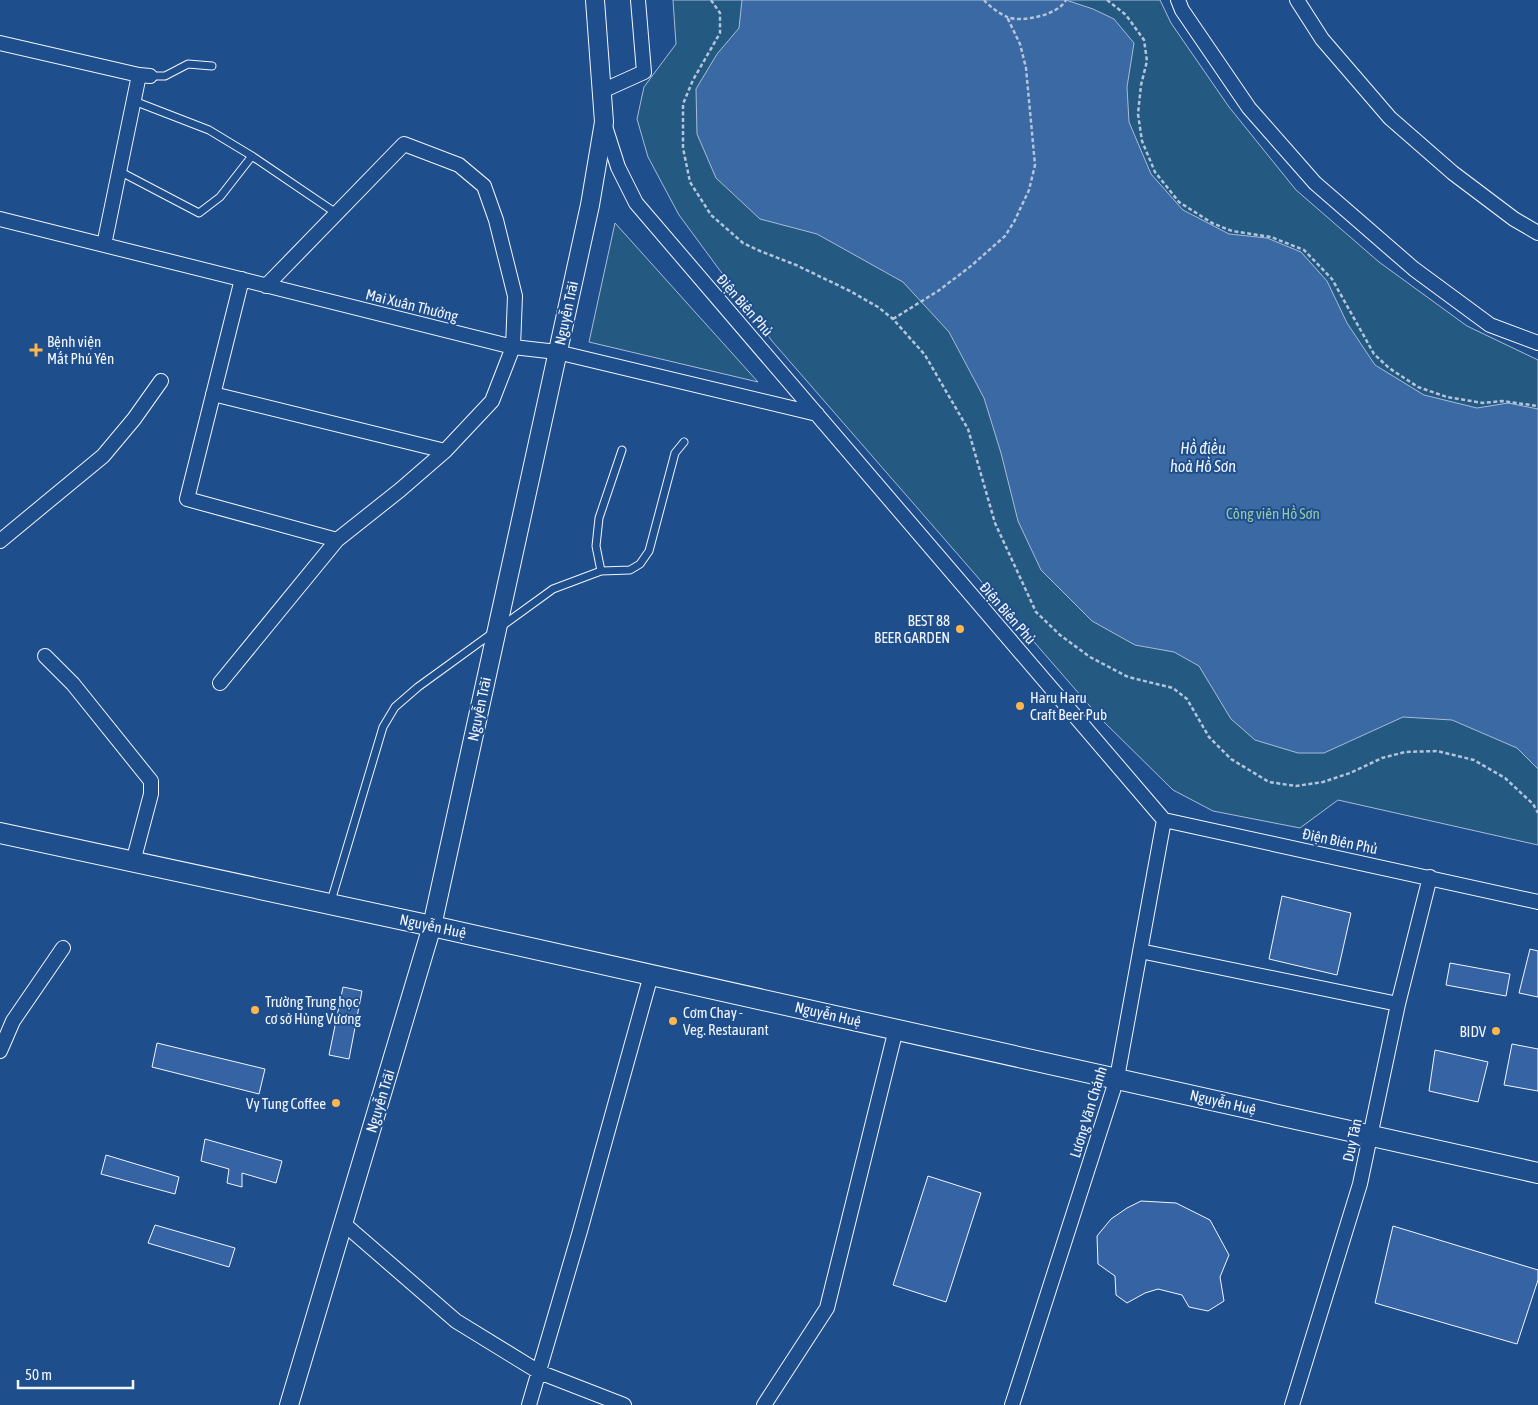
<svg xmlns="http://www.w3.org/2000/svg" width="1538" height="1405" font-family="'Asap Condensed',sans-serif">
<rect width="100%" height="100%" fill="#1f4e8c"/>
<!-- green -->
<path fill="#245a82" stroke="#a8bbd7" d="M673,0H1160L1171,23L1229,107L1296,190L1379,262L1467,326L1538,360V845L1338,800L1300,828L1213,811L1173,790L1102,720L772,341L679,215L648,157L637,119L644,87L676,44Z
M615,223L758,382L589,342Z"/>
<!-- water -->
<path fill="#3b69a3" stroke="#a8bbd7" d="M742,0H1066L1093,9L1114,19L1134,43L1127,87L1129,122L1151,174L1183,210L1229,234L1267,238L1301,252L1327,281L1347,323L1375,365L1424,395L1477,408L1508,403L1538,409V769L1517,748L1452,720L1403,717L1324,753H1298L1255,740L1231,719L1199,666L1174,652L1135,645L1092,621L1041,570L1018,521L1001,453L984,398L949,332L903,282L817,234L760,219L716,178L697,134L696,89L717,54L739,28Z"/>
<!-- building -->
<path fill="#3563a3" stroke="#f2f6ff" d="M1282,896L1351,913L1337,975L1269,959Z
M1530,949L1538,951V997L1519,993Z
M1450,963L1510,974L1506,996L1446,985Z
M343,987L362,991L349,1059L329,1055Z
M157,1043L265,1069L259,1094L152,1067Z
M1512,1044L1538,1049V1091L1504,1085Z
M1435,1050L1488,1062L1478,1102L1429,1091Z
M205,1139L282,1161L276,1183L242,1173V1187L227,1183L229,1169L201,1161Z
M106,1155L179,1177L175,1194L101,1174Z
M928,1176L981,1193L946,1302L893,1285Z
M1141,1201L1176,1203L1210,1220L1229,1255L1220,1277L1224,1301L1208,1311L1189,1307L1182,1295L1158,1289L1145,1293L1127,1303L1116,1295L1115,1276L1098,1264L1097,1236L1111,1219L1127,1208Z
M155,1225L235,1248L229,1267L148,1243Z
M1393,1226L1538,1270V1280L1517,1344L1375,1303Z"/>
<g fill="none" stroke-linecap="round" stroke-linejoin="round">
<!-- service casing -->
<g stroke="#f2f6ff" stroke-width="9">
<path id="service" d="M150,76H165L188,64L212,66
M252,156L336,213
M119,171L199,213L220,197L252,156L209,130L134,101
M601,571L596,546L599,518L622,450
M331,901L383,727L395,707L418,687L553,589L601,571L630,570L640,564L649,551L675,453L684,442"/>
</g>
<!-- minor casing -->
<g stroke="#f2f6ff" stroke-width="16">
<path id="minor" d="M1178,0L1182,10L1249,108L1315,183L1414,269L1490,325L1538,343
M1297,0L1322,39L1390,118L1453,173L1514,219L1538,233
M0,43L139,75L150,76
M602,91L644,72L638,0
M604,123L618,167L636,203L1164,820L1538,902
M0,219L513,347L557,352L817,414
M104,245L139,75
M242,279L187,499L337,540L400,490L445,451L492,401L513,347L515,296L496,220L484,186L459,165L404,144L266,286
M213,394L445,451
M0,541L103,456L134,419L161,381
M45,656L73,684L151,781V794L133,862
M220,683L337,540
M1140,951L1398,1004
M0,1051L13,1021L63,948
M343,1223L456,1321L539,1372L624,1405
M529,1405L580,1231L651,975
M764,1405L827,1308L896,1029
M1012,1405L1117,1078L1164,820
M1292,1405L1360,1184L1398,1004L1430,877"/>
</g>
<!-- tertiary casing -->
<g stroke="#f2f6ff" stroke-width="20">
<path id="tertiary" d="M289,1405L432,926L590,205L604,122L595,0"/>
</g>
<!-- secondary casing -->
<g stroke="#f2f6ff" stroke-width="22">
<path id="secondary" d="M0,833L432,926L1538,1173"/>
</g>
<!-- path -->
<path stroke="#b3c4dc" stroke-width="2.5" stroke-dasharray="4 2.5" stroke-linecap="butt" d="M711,0L720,13V33L693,80L683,104V148L690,182L711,215L743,243L760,251L796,265L850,291L878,307L893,319L925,355L968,429L995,523L1036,612L1060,635L1090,657L1128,677L1173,688L1187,699L1209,737L1231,759L1269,782L1296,786L1323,782L1350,773L1382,758L1405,752L1437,751L1474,760L1505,778L1533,804L1538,813
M984,0C989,6 1000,14 1007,17C1022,23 1058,15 1066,0
M1107,0L1126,15L1144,40L1147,61L1141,85L1138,114L1142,141L1155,172L1179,202L1212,223L1232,231L1271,237L1304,250L1332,279L1374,354L1389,368L1418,387L1447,397L1483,403L1502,401L1538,406
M893,319L938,291L971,266L1005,236L1014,222L1029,190L1035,165L1026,68L1020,44L1007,17"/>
<!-- service -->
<use href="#service" stroke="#1f4e8c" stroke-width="7"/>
<!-- minor -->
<use href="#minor" stroke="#1f4e8c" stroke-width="14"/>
<!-- tertiary -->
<use href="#tertiary" stroke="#1f4e8c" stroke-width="18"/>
<!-- secondary -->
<use href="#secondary" stroke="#1f4e8c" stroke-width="20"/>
</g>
<!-- markers -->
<g fill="#ffb74d" stroke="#1f4e8c" stroke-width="2">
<path d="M33.5 342.5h5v5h5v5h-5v5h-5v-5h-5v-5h5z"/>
<circle cx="960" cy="629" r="5"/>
<circle cx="1020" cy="706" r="5"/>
<circle cx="255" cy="1010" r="5"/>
<circle cx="673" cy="1021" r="5"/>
<circle cx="1496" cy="1031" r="5"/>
<circle cx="336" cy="1103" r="5"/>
</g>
<g text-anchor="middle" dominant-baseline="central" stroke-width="4" stroke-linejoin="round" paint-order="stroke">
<!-- street labels -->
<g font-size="15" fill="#f2f6ff" stroke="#1f4e8c">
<text transform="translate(412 305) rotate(14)">Mai Xuân Thưởng</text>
<text transform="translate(745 305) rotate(49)">Điện Biên Phủ</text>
<text transform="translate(566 313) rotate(-78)">Nguyễn Trãi</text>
<text transform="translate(1008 613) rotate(49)">Điện Biên Phủ</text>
<text transform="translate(479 709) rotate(-78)">Nguyễn Trãi</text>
<text transform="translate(1340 841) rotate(12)">Điện Biên Phủ</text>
<text transform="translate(433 926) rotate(12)">Nguyễn Huệ</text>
<text transform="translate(828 1014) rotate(13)">Nguyễn Huệ</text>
<text transform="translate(380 1101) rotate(-73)">Nguyễn Trãi</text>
<text transform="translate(1223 1102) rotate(13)">Nguyễn Huệ</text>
<text transform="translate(1088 1112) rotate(-73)">Lương Văn Chánh</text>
<text transform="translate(1352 1140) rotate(-78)">Duy Tân</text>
</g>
<!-- poi labels -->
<g font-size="15" fill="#f2f6ff" stroke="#1f4e8c" text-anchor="start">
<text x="47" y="341">Bệnh viện<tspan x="47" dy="17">Mắt Phú Yên</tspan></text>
<text x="950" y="620" text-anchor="end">BEST 88<tspan x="950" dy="17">BEER GARDEN</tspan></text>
<text x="1030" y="697">Haru Haru<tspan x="1030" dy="17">Craft Beer Pub</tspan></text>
<text x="265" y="1001">Trường Trung học<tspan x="265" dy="17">cơ sở Hùng Vương</tspan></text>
<text x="683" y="1012">Cơm Chay -<tspan x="683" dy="17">Veg. Restaurant</tspan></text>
<text x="1486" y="1031" text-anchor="end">BIDV</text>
<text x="326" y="1103" text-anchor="end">Vy Tung Coffee</text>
</g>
<!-- park labels -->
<g font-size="15" fill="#97c8a6" stroke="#1f4e8c">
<text x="1273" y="513">Công viên Hồ Sơn</text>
</g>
<!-- water labels -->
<g font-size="16" font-style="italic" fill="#f2f6ff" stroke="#1f4e8c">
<text x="1203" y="448">Hồ điều<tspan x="1203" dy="18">hoà Hồ Sơn</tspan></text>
</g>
</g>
<!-- scale -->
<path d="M18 1380v8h115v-8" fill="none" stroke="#f2f6ff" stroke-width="2.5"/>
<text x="25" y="1380" font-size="15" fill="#f2f6ff" stroke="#1f4e8c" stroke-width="4" paint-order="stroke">50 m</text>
</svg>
